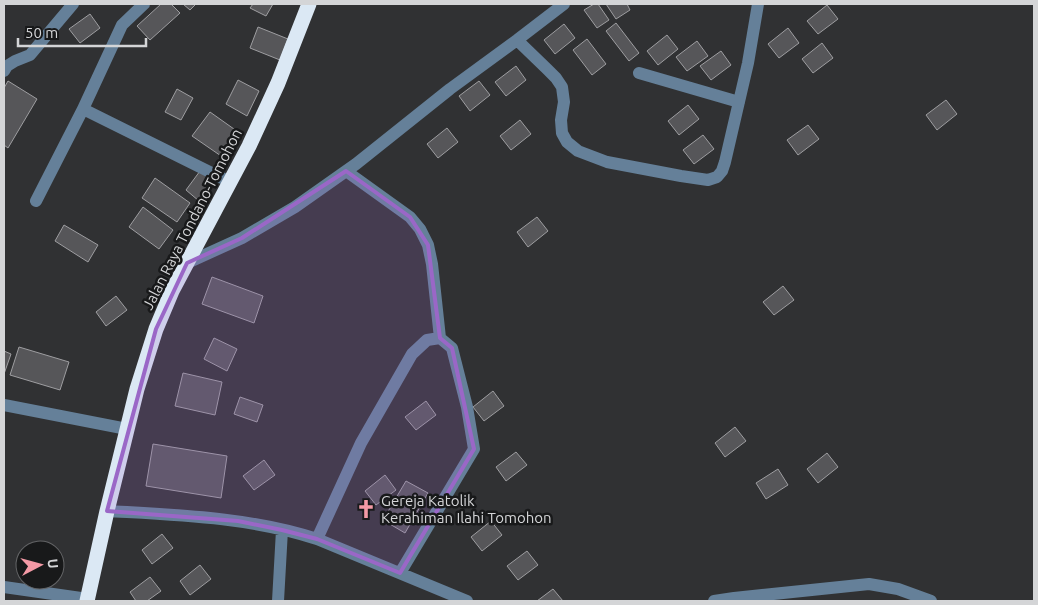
<svg xmlns="http://www.w3.org/2000/svg" width="1038" height="605" font-family="Ubuntu,sans-serif">
<rect width="100%" height="100%" fill="#303133"/>
<!-- building -->
<path fill="#565659" stroke="#9e9ea1" d="M161,4H171L180,13L150,40L137,26Z
M183,4H196L190,10Z
M253,4H273L266,16L250,8Z
M594,4H598L609,20L597,28L584,10Z
M606,4H627L630,10L616,19Z
M827,5L838,19L818,34L807,21Z
M90,14L100,28L80,43L69,29Z
M616,23L639,53L629,61L606,31Z
M564,24L575,38L555,54L544,40Z
M258,27L288,39L280,60L250,48Z
M788,28L799,43L779,58L768,44Z
M667,35L678,49L658,65L647,51Z
M587,39L606,64L592,75L573,50Z
M697,41L708,56L687,71L676,57Z
M822,43L833,58L813,73L802,59Z
M721,51L731,65L711,80L700,66Z
M516,66L526,80L506,96L495,82Z
M238,80L259,91L247,116L226,104Z
M8,81L37,99L8,148L4,145V88Z
M479,81L490,95L470,111L459,96Z
M177,89L193,98L181,120L165,112Z
M946,100L957,114L937,130L926,115Z
M688,105L699,119L679,135L668,121Z
M210,112L241,134L224,158L192,136Z
M520,120L531,134L511,150L500,136Z
M808,125L819,139L798,155L787,140Z
M447,128L458,142L438,158L427,144Z
M703,135L714,149L694,164L683,150Z
M200,171L214,182L199,201L186,190Z
M155,178L190,203L177,222L142,198Z
M143,207L173,230L159,249L129,227Z
M537,217L548,231L528,247L517,232Z
M64,225L98,245L88,262L55,241Z
M212,277L263,296L254,323L202,304Z
M783,286L794,300L774,315L763,302Z
M116,296L127,310L106,326L96,312Z
M214,338L237,349L227,371L204,359Z
M19,347L69,362L60,390L10,375Z
M4,351L11,354L4,374Z
M183,373L222,382L215,415L175,406Z
M493,391L504,406L484,421L473,407Z
M240,397L263,405L257,422L234,414Z
M426,401L436,415L416,430L405,417Z
M735,427L746,441L725,457L715,443Z
M153,444L227,456L221,498L146,486Z
M516,452L527,465L506,481L496,467Z
M827,453L838,467L818,483L807,469Z
M264,460L275,475L254,490L243,476Z
M778,469L788,485L766,499L756,483Z
M385,475L396,490L376,505L365,491Z
M406,481L428,493L405,533L383,520Z
M491,521L502,535L482,551L471,537Z
M162,534L173,548L152,564L142,550Z
M527,551L538,565L518,580L507,566Z
M200,565L211,579L190,595L180,581Z
M150,577L161,591L147,601H136L130,592Z
M553,589L563,601H537Z"/>
<g fill="none" stroke-linecap="round" stroke-linejoin="round">
<!-- minor -->
<path stroke="#658099" stroke-width="12" d="M517,40L547,69L556,78L562,87L564,102L561,120L562,133L567,142L578,151L607,162L681,176L708,180L717,177L722,171L725,162L748,63L758,4
M4,71L7,66L15,61L30,55L73,4
M639,73L739,102
M83,109L230,182
M346,171L410,217L420,229L428,245L432,264L440,338
M36,201L83,109L122,25L144,4
M187,263L242,238L295,207L356,164L450,89L517,40L564,4
M4,405L127,429
M107,511C177,515 249,517 317,539L467,601
M317,539L361,443L412,354L427,340L440,338L452,348L467,407L474,449L400,573
M4,587L88,599
M278,601L282,530
M714,601L734,598L869,584L898,589L931,601"/>
<!-- highway -->
<path stroke="#dbe8f4" stroke-width="15" d="M87,601L107,511L137,389L156,329L172,291L249,146L278,83L309,4"/>
</g>
<!-- marked area -->
<path fill="#9a67c7" fill-opacity="0.2" stroke="#9a67c7" stroke-width="4" stroke-linejoin="round" d="M346,171L410,217L428,245L440,338L452,348L474,449L400,573L317,539L282,530L238,521L107,511L156,329L187,263L242,238Z"/>
<!-- icons -->
<defs>
<g id="church-bare" transform="scale(1.5)"><path d="M-1.2-6h2.4v3.5h3.3v2.4h-3.3V6h-2.4V-.1h-3.3v-2.4h3.3Z" fill="#f49aa6" stroke="#18191a" stroke-width="2.5" paint-order="stroke"/></g>
</defs>
<g fill-rule="evenodd">
<use href="#church-bare" x="366" y="509"/>
</g>
<g text-anchor="middle" dominant-baseline="central" stroke-width="5" stroke-linejoin="round" paint-order="stroke">
<!-- street labels -->
<g font-size="15" fill="#d4d5d7" stroke="#18191a">
<text transform="translate(192 219) rotate(-63)">Jalan Raya Tondano-Tomohon</text>
</g>
<!-- poi labels -->
<g font-size="15" fill="#d4d5d7" stroke="#18191a" text-anchor="start">
<text x="381" y="500">Gereja Katolik<tspan x="381" dy="17">Kerahiman Ilahi Tomohon</tspan></text>
</g>
</g>
<!-- border -->
<rect width="1038" height="605" fill="none" stroke="#d4d5d7" stroke-width="10"/>
<!-- north arrow -->
<g transform="translate(40 565) rotate(84)"><circle r="24" fill="#18191a" stroke="#636466"/>
<path d="M0-4L9 19L0 12L-9 19Z" fill="#f49aa6"/>
<text y="-8" font-size="14" font-weight="bold" text-anchor="middle" fill="#d4d5d7">U</text>
</g>
<!-- scale -->
<path d="M18 38v8h128v-8" fill="none" stroke="#d4d5d7" stroke-width="2.5"/>
<text x="25" y="38" font-size="15" fill="#d4d5d7" stroke="#18191a" stroke-width="4" paint-order="stroke">50 m</text>
</svg>
